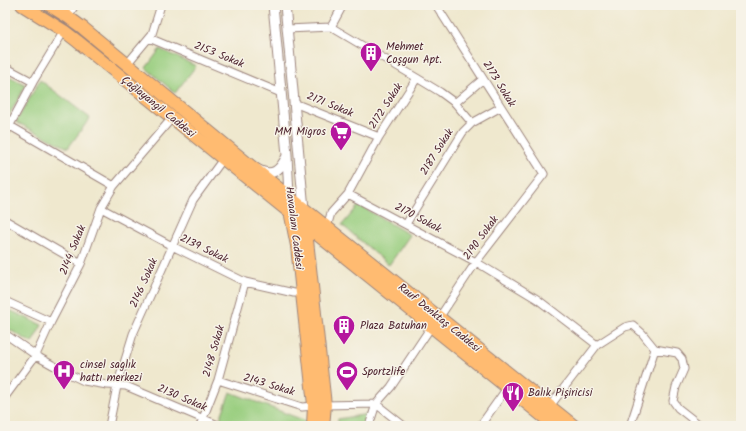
<svg xmlns="http://www.w3.org/2000/svg" width="746" height="431" font-family="Kalam,sans-serif">
<rect width="100%" height="100%" fill="#f7f3e8"/>
<filter id="ink" filterUnits="userSpaceOnUse"><feTurbulence type="fractalNoise" baseFrequency=".025" numOctaves="2"/><feDisplacementMap in="SourceGraphic" scale="8" xChannelSelector="R" yChannelSelector="G"/><feConvolveMatrix kernelMatrix="1 2 1 2 8 2 1 2 1" color-interpolation-filters="sRGB"/></filter>
<filter id="wash" filterUnits="userSpaceOnUse"><feTurbulence type="fractalNoise" baseFrequency=".012" numOctaves="4" result="noise"/><feDisplacementMap in="SourceGraphic" scale="16" xChannelSelector="R" yChannelSelector="G"/><feGaussianBlur stdDeviation="0.9" result="paint"/><feColorMatrix in="noise" values="0 0 0 0 0 0 0 0 0 0 0 0 0 0 0 0 0 1.4 0 .05"/><feComposite in="paint" operator="in"/></filter>
<g filter="url(#wash)">
<rect width="100%" height="100%" fill="#efe8ce"/>
<!-- green -->
<path fill="#99ce7f" stroke="#727655" d="M160,49L196,66L175,93L146,68Z
M5,74L26,85L8,117L5,115Z
M40,80L90,118L68,148L16,122Z
M359,205L410,235L389,265L342,225Z
M5,308L42,325L32,343L5,327Z
M230,392L306,421L305,426H229L219,422Z
M368,414L365,426H337L338,419Z"/>
</g>
<g filter="url(#ink)">
<g fill="none" stroke-linecap="round" stroke-linejoin="round">
<!-- minor casing -->
<g stroke="#9c847c" stroke-width="9">
<path id="minor" d="M436,5L544,174L476,262L439,318
M68,17L75,5
M331,27L343,5
M287,29L331,27L417,78L379,137L348,194L331,213L327,227
M149,38L281,93
M127,64L152,34L161,5
M5,67L33,82
M417,78L440,92L455,103L483,79
M294,103L379,137
M455,103L472,123
M5,123L114,186
M5,134L33,82L64,31
M348,194L476,262L537,299L597,345L550,406
M101,208L172,246L245,282L294,293H302
M5,220L81,264
M406,224L463,132L472,123L501,107
M5,301L51,322
M5,334L40,358L67,373L84,381L107,385L126,386L220,426
M597,345L625,327L633,325L642,333L655,349L630,426
M655,349L677,353L682,359L684,369L676,387L673,401L678,408L701,426
M218,380L302,407L325,405L376,404L404,426
M5,397L36,355L51,322L81,264L101,208L114,186L172,118
M109,426L117,386L133,334L193,200L223,159
M200,426L218,380L245,282
M369,426L376,404L391,387L431,327
M480,426L507,388"/>
</g>
<!-- tertiary casing -->
<g stroke="#9c847c" stroke-width="11">
<path id="tertiary" d="M273,5L287,155L289,196
M285,5L304,209
M257,169C273,178 280,170 287,156"/>
</g>
<!-- primary casing -->
<g stroke="#9c847c" stroke-width="14">
<path id="primary" d="M22,5L64,31L77,41L555,426
M49,5L68,17L83,28L247,163L574,426
M290,211L297,246L302,293L314,405L313,426
M305,222L325,405L323,426"/>
</g>
<!-- minor -->
<use href="#minor" stroke="#fff" stroke-width="7"/>
<!-- tertiary -->
<use href="#tertiary" stroke="#fff" stroke-width="9"/>
<!-- primary -->
<use href="#primary" stroke="#ffbb71" stroke-width="12"/>
</g>
</g>
<!-- icons -->
<defs>
<g id="building-pin" transform="scale(1.15)"><path d="M0 17L-7.5 6A9.5 9.5 0 1 1 7.5 6Z" fill="#b5179e" stroke="#f7f3e8"/><path d="M-4-6H4V6H1V3H-1V6H-4ZM-2.5-4.3h1.7v1.8h-1.7ZM.8-4.3h1.7v1.8H.8ZM-2.5-1h1.7V.8h-1.7ZM.8-1h1.7V.8H.8Z" fill="#fff"/></g>
<g id="supermarket-pin" transform="scale(1.15)"><path d="M0 17L-7.5 6A9.5 9.5 0 1 1 7.5 6Z" fill="#b5179e" stroke="#f7f3e8"/><path d="M-6-5.5h2.5l.6 2H6L4.5 2H-2.5L-4.4-4H-6ZM-1.5 3.2a1.3 1.3 0 1 0 .1 0ZM3 3.2a1.3 1.3 0 1 0 .1 0Z" fill="#fff"/></g>
<g id="hospital-pin" transform="scale(1.15)"><path d="M0 17L-7.5 6A9.5 9.5 0 1 1 7.5 6Z" fill="#b5179e" stroke="#f7f3e8"/><path d="M-5-5h3v3.5h4V-5h3V5h-3V1.5h-4V5h-3Z" fill="#fff"/></g>
<g id="stadium-pin" transform="scale(1.15)"><path d="M0 17L-7.5 6A9.5 9.5 0 1 1 7.5 6Z" fill="#b5179e" stroke="#f7f3e8"/><path d="M0-5a6.5 5 0 1 0 0 10a6.5 5 0 1 0 0-10ZM-3.5-1.8h7v3.6h-7Z" fill="#fff"/></g>
<g id="restaurant-pin" transform="scale(1.15)"><path d="M0 17L-7.5 6A9.5 9.5 0 1 1 7.5 6Z" fill="#b5179e" stroke="#f7f3e8"/><path d="M-5-6h1v4h1v-4h1v4h1v-4h1v5L-1.5 .5V6h-2V.5L-5-1ZM5-6V6H3V1.5H1.5Q1.5-4 5-6Z" fill="#fff"/></g>
</defs>
<g fill-rule="evenodd">
<use href="#building-pin" x="371" y="53"/>
<use href="#supermarket-pin" x="341" y="132"/>
<use href="#building-pin" x="344" y="326"/>
<use href="#hospital-pin" x="64" y="371"/>
<use href="#stadium-pin" x="347" y="372"/>
<use href="#restaurant-pin" x="513" y="393"/>
</g>
<g text-anchor="middle" dominant-baseline="central" stroke-width="3" stroke-linejoin="round" paint-order="stroke">
<!-- poi labels -->
<g font-size="11" fill="#4a1f2b" stroke="#f7f3e8" text-anchor="start">
<text x="386" y="47">Mehmet<tspan x="386" dy="13">Coşgun Apt.</tspan></text>
<text x="326" y="132" text-anchor="end">MM Migros</text>
<text x="360" y="326">Plaza Batuhan</text>
<text x="80" y="365">cinsel saglık<tspan x="80" dy="13">hattı merkezi</tspan></text>
<text x="362" y="372">Sportzlife</text>
<text x="528" y="393">Balık Pişiricisi</text>
</g>
<!-- street labels -->
<g font-size="11" fill="#4a1f2b" stroke="#f7f3e8">
<text transform="translate(219 55) rotate(22)">2153 Sokak</text>
<text transform="translate(499 84) rotate(58)">2173 Sokak</text>
<text transform="translate(330 105) rotate(22)">2171 Sokak</text>
<text transform="translate(386 106) rotate(-57)">2172 Sokak</text>
<text transform="translate(158 107) rotate(39)">Çağlayangil Caddesi</text>
<text transform="translate(437 152) rotate(-58)">2187 Sokak</text>
<text transform="translate(418 218) rotate(28)">2170 Sokak</text>
<text transform="translate(294 228) rotate(83)">Havaalanı Caddesi</text>
<text transform="translate(481 238) rotate(-54)">2190 Sokak</text>
<text transform="translate(204 249) rotate(26)">2139 Sokak</text>
<text transform="translate(73 250) rotate(-68)">2144 Sokak</text>
<text transform="translate(144 283) rotate(-66)">2146 Sokak</text>
<text transform="translate(439 318) rotate(39)">Rauf Denktaş Caddesi</text>
<text transform="translate(214 351) rotate(-74)">2148 Sokak</text>
<text transform="translate(269 385) rotate(17)">2143 Sokak</text>
<text transform="translate(182 398) rotate(23)">2130 Sokak</text>
</g>
</g>
<!-- margin -->
<rect width="746" height="431" fill="none" stroke="#f7f3e8" stroke-width="20"/>
</svg>
